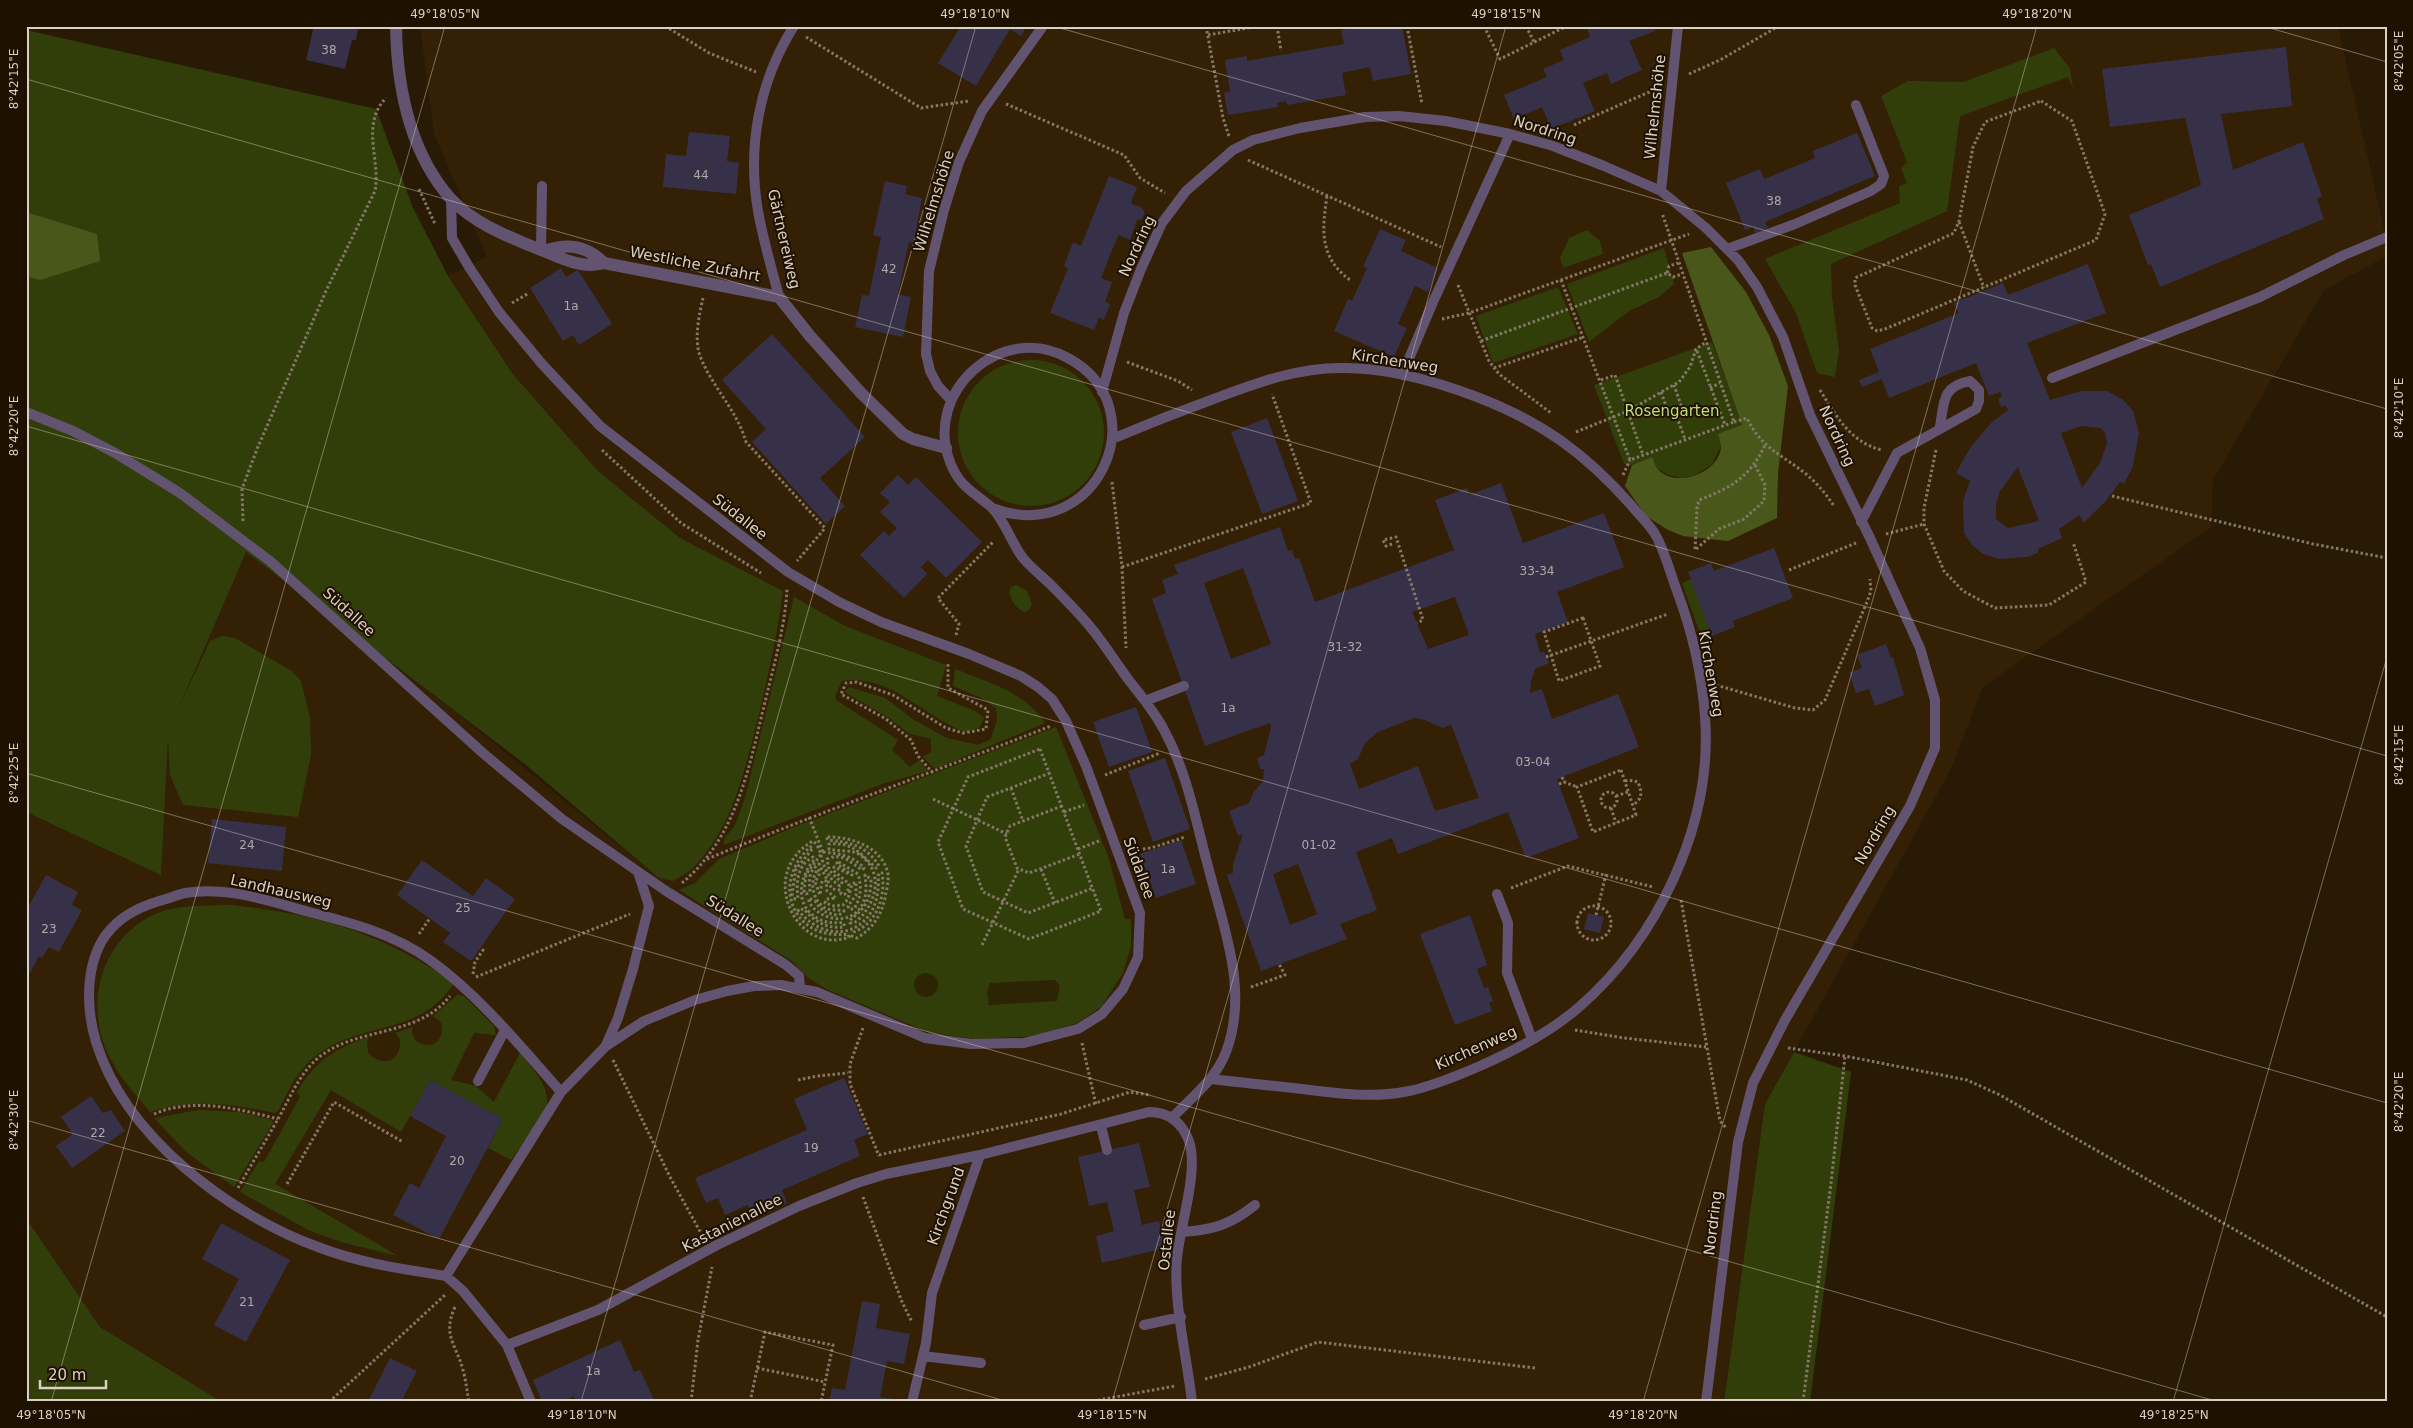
<svg xmlns="http://www.w3.org/2000/svg" width="2413" height="1428" font-family="'DejaVu Sans',sans-serif">
<rect width="100%" height="100%" fill="#291a06"/>
<!-- built -->
<path fill="#342005" d="M420,26H2338L2387,243V256L2324,290L2213,480L2211,527L1983,687L1950,771L1765,1104L1724,1402H222L100,1327L26,1218V812L161,874L168,732L246,552L456,712L659,878L691,870L721,829L737,796L748,761L780,612L783,591L680,538L598,471L512,373L448,276L487,257L434,134Z"/>
<!-- green -->
<path fill="#323e0a" d="M26,30L376,109L413,208L448,276L512,373L598,471L680,538L783,591C778,631 769,671 760,710C746,766 734,827 692,869C687,874 679,877 673,881L659,878L526,765L246,552L179,707L210,641L222,636L235,638L292,671L301,681L310,717L311,755L298,817L183,805L170,775L168,739L161,875L26,812Z
M2054,48L2070,69L2073,89L2068,77L1960,116L1947,211L1831,264L1832,297L1839,351L1835,377L1817,373L1796,313L1765,259L1900,203L1899,186L1907,183L1901,169L1907,162L1881,96L1908,81L1963,82Z
M1587,230L1600,241L1603,254L1563,268L1560,258L1569,238Z
M1664,248L1674,284L1659,297L1629,311L1589,342L1567,284Z
M1558,287L1578,334L1493,363L1476,316Z
M1712,342L1742,425L1721,446L1712,464L1695,475L1682,478L1668,475L1657,468L1652,457L1632,465L1624,464L1594,385Z
M958 433a73 73 0 1 1 146 0a73 73 0 1 1-146 0Z
M1691,579L1710,629L1700,633L1682,583Z
M1016,585L1027,591L1032,604L1029,610L1024,612C1016,608 1011,601 1009,592L1011,587Z
M794,597L845,626L946,665L937,696L975,711L984,718L980,727L965,732C922,716 890,673 842,681L835,696L836,700L898,740L892,750L910,767L919,760L928,771L885,783L724,845V839L735,825L745,798Z
M955,669C988,682 1025,692 1045,723L935,769L923,757L931,752V739L910,734L886,716L844,692L849,687L885,698L914,720L947,738L978,745L991,739L997,720L996,708L981,698L953,686Z
M1056,727L1108,856L1125,919H1131V946L1123,973L1101,1007L1077,1023L1039,1036L975,1039L930,1033L826,989L807,977L792,961L679,890L695,883L719,859L797,826Z
M232,905C320,915 380,932 454,983C418,1041 349,1018 306,1065C294,1077 286,1096 278,1111L275,1113C233,1104 192,1098 150,1112C137,1096 121,1079 111,1060C83,1009 99,941 153,915C176,904 206,906 232,905Z
M457,995L464,996L494,1026L496,1035L474,1033L451,1080L476,1086L494,1102L520,1053C534,1071 552,1087 546,1111L511,1160L488,1148L503,1119L430,1080L401,1132L331,1090L275,1184L398,1256L341,1242L308,1230L240,1192L259,1161L264,1162L300,1097L297,1092C315,1061 335,1048 369,1037L367,1042L368,1053C383,1068 402,1062 400,1039L395,1033L413,1027L412,1032L415,1040C431,1053 446,1040 441,1022L433,1016Z
M1794,1052L1851,1072L1810,1402H1724L1765,1104Z
M199,1110L240,1112L272,1120L273,1123L234,1187L185,1151L154,1118Z
M26,1218L100,1327L222,1402H26Z"/>
<!-- forest -->
<path fill="#49581a" d="M26,212L97,234L100,261L40,280L26,276Z
M1711,247L1746,292L1769,335L1788,386L1778,473L1777,518L1728,541L1683,536L1668,530L1646,516L1625,486L1632,465L1652,457C1654,460 1655,465 1657,468C1673,490 1721,473 1721,446C1721,442 1719,438 1718,434L1742,425L1682,253Z"/>
<!-- sand -->
<path fill="#2c2403" d="M914 985a12 12 0 1 1 24 0a12 12 0 1 1-24 0Z
M1055,980L1060,986L1057,1001L989,1005L987,992L990,983Z"/>
<!-- building -->
<path fill="#363148" fill-rule="evenodd" d="M314,26H347L358,29L356,40H352L345,69L306,60Z
M961,26H1027L1021,36L1010,29L976,86L938,63Z
M1363,26H1402L1411,74L1373,81L1370,67L1342,73L1346,95L1287,105L1286,101L1277,103L1278,107L1228,115L1224,93L1230,91L1225,60L1247,56V61L1344,44L1341,30Z
M1594,26H1657L1655,31L1629,41L1642,70L1611,84L1607,73L1583,83L1595,111L1551,129L1542,107L1514,119L1504,95L1547,77L1543,69L1564,60L1560,50L1590,37L1587,29Z
M2286,47L2292,106L2221,114L2233,170L2303,142L2322,196L2317,199L2324,219L2160,287L2151,264L2148,265L2129,215L2201,185L2185,118L2110,127L2102,69Z
M689,132L730,136L727,161L739,163L736,194L663,187L666,154L686,156Z
M1857,133L1875,176L1765,222L1768,228L1755,233L1753,227L1745,230L1726,183L1760,169L1764,179L1815,158L1813,151Z
M1109,176L1137,187L1131,203L1142,208L1145,213L1142,219L1137,220L1130,240L1118,235L1101,278L1112,282L1105,302L1110,304L1104,320L1099,317L1094,330L1050,313L1068,268L1064,266L1073,242L1081,246Z
M885,181L907,186L905,194L922,198L917,225L925,226L921,245L909,242L898,294L911,297L903,337L855,327L862,295L869,296L881,237L873,235Z
M1380,229L1406,240L1401,251L1438,268L1428,292L1415,286L1398,324L1407,328L1394,357L1334,331L1348,299L1352,301L1367,268L1363,267Z
M2088,264L2106,313L2027,343L2050,400L2081,391H2107L2123,400L2133,411L2139,433L2133,466L2124,484L2120,482L2105,502L2083,523L2080,515L2059,529L2062,538L2038,549V553L2027,557L2000,559L1983,554L1972,545L1964,533L1963,501L1970,481L1956,473L1970,448L1991,423L2008,410L2006,406L2001,407L1998,399L2002,396L2000,392L1989,396L1976,363L1889,398L1882,379L1862,387L1859,380L1879,372L1870,349L1959,313L1954,303L2003,283L2008,295ZM2081,426L2101,428L2105,433L2107,443L2100,463L2082,488L2061,433ZM2018,467L2039,521L2008,528L1996,519V504L2000,491Z
M561,268L566,277L578,270L612,324L579,345L573,335L563,341L530,288Z
M772,334L865,437L820,478L845,506L826,524L752,442L766,429L722,380Z
M1267,418L1298,501L1262,514L1231,432Z
M898,475L908,485L916,477L982,542L946,578L928,560L921,567L927,574L904,598L860,555L884,531L889,536L897,528L880,512L890,502L880,493Z
M1501,483L1523,543L1604,513L1624,567L1557,592L1568,622L1535,634L1540,653L1544,651L1549,663L1535,669L1531,681L1530,693L1542,689L1552,719L1618,694L1639,747L1557,779L1579,838L1526,858L1508,812L1398,854L1392,838L1356,852L1377,910L1340,924L1347,939L1261,971L1227,875L1233,873V864L1243,834L1238,836L1229,811L1249,803L1253,793L1263,781L1264,769H1260L1257,758L1264,755L1271,727L1270,723L1205,746L1152,599L1166,593L1162,580L1178,574L1174,565L1280,527L1288,551L1292,550L1295,559L1299,558L1315,602L1454,550L1435,500L1467,488L1469,495ZM1243,568L1271,644L1231,659L1204,583ZM1455,597L1469,635L1428,649L1412,612ZM1414,718L1422,719L1443,728L1451,724L1479,798L1435,811L1418,766L1359,789L1350,764L1358,759L1365,743L1378,732ZM1298,864L1317,914L1290,925L1273,874Z
M1774,548L1793,598L1733,621L1735,627L1712,636L1688,572L1711,563L1714,571Z
M1886,644L1891,658L1893,657L1904,695L1875,706L1869,689L1856,693L1849,673L1862,668L1857,655Z
M1136,707L1152,752L1109,767L1093,722Z
M1165,758L1190,829L1153,842L1128,771Z
M212,819L286,827L282,871L208,863Z
M1181,840L1196,884L1156,898L1140,854Z
M422,860L473,896L486,878L515,899L471,961L443,942L450,933L397,895Z
M46,875L78,892L72,905L82,910L59,952L49,947L42,958L39,956L30,973L26,971V911Z
M1588,913L1604,917L1600,933L1584,929Z
M1470,915L1487,965L1477,969L1484,988L1488,987L1493,1001L1489,1002L1492,1011L1455,1025L1420,934Z
M844,1078L868,1134L854,1140L860,1156L782,1190L787,1203L753,1218L748,1205L725,1215L718,1198L706,1203L695,1178L807,1130L794,1099Z
M430,1080L503,1119L439,1239L393,1215L410,1183L419,1188L446,1136L410,1116Z
M91,1096L103,1113L111,1110L125,1131L72,1168L56,1146L73,1134L61,1117Z
M1139,1143L1150,1187L1134,1190L1142,1225L1159,1221L1166,1248L1102,1263L1096,1236L1114,1231L1107,1202L1089,1206L1078,1157Z
M221,1223L290,1260L246,1342L214,1325L239,1279L202,1259Z
M862,1301L880,1304L876,1328L910,1334L904,1364L887,1361L880,1397L893,1399V1402H829L832,1388L845,1390Z
M620,1340L634,1372L640,1370L655,1402H576L574,1396L562,1402H542L533,1380Z
M390,1358L417,1371L401,1402H368Z"/>
<g fill="none" stroke-linecap="round" stroke-linejoin="round">
<!-- path -->
<path stroke="#857868" stroke-width="3" stroke-dasharray="2.5 2.5" stroke-linecap="butt" d="M665,26L709,53L756,72
M1206,26L1223,118L1229,136
M1277,26L1281,51
M1407,26L1422,104
M1484,26L1500,59L1567,26
M1526,26L1534,42
M1208,35L1259,26
M806,37L921,108L969,101
M1689,74L1720,60L1779,26
M2041,101L2072,121L2105,214L2096,240L1885,329L1877,331L1872,328L1855,285V278L1954,233L1959,221L1973,147L1985,122Z
M1006,104L1124,155L1140,178L1165,193
M1574,125L1656,89
M1248,160L1441,247
M419,189L435,224
M1327,196C1322,230 1319,257 1350,280
M1959,222L1984,288
M1667,273L1669,266L1678,263
M1561,280L1630,460L1734,422L1662,213
M1458,285L1489,361L1499,374L1551,413
M703,298C699,315 694,339 700,356C712,387 737,410 746,442L825,528L797,561
M512,303L529,293
M1442,319L1469,313L1689,234
M1481,341L1667,273L1673,277L1682,274
M1697,351L1725,425
M1127,362L1178,381L1192,390
M1494,368L1584,337
M1601,380L1615,375L1643,455
M1710,388L1720,383
M1820,390C1836,416 1851,443 1882,450
M1661,392L1669,414L1682,408L1674,385
M1675,412L1685,439
M1734,422L1747,418C1761,448 1781,454 1806,474C1817,483 1826,494 1834,506
M1576,432L1628,411L1679,382L1690,367L1696,349L1706,342
M602,450L681,523L761,573
M1936,450L1924,508V524L1944,571L1963,591L1995,608L2049,605L2086,582L2073,542
M1755,465L1765,485L1764,501L1744,519L1719,529L1695,550L1697,508L1699,500C1731,488 1750,477 1765,445
M1623,475L1630,460
M1112,482L1122,567L1126,648
M2112,496L2313,544L2387,558
M243,521L242,489L257,449L326,291L375,191C381,160 360,125 386,98
M1886,534L1924,524
M1392,544L1386,546L1383,540L1396,537L1423,620L1417,623
M1122,567L1311,503L1272,394
M1789,570L1856,543
M1583,618L1600,666L1559,681L1544,632Z
M956,635L959,624L938,598L994,541
M1546,657L1668,614
M1716,685L1795,708L1813,710L1825,700L1867,602L1871,591L1870,579
M1040,749L1101,911L1029,939L963,909L938,842L968,777Z
M1621,770L1636,815L1593,832L1577,787Z
M933,773L918,756L911,740L886,719L841,694L846,683L856,682L893,695L946,728L963,733L986,729L988,710L948,688V663
M1050,773L987,797L966,846L983,892L1028,913L1093,888
M1105,775L1160,753
M1562,777L1564,782
M1625,781L1629,780L1638,782C1642,792 1643,800 1632,805
M1559,784L1564,782L1577,787
M1011,788L1023,821
M1601 800a8 8 0 1 1 16 0a8 8 0 1 1-16 0Z
M1616,796L1628,792
M933,799L1007,834
M1062,806L1010,826L1005,837L1017,868L1029,873L1080,854
M1611,808L1616,823
M1064,812L1084,805
M809,817L823,852
M1078,849L1099,841
M1133,850L1151,848L1185,837
M823,852C840,854 852,855 864,868L862,870C851,863 842,852 827,859L829,870L842,883L840,886C818,872 825,850 813,841C755,874 798,957 849,937L848,934C793,941 770,884 810,847L813,848L796,869L792,894L795,899L798,898C796,883 797,865 813,857L814,860C798,879 794,908 821,920C829,924 836,922 844,923V927C828,929 814,922 804,909L798,910C832,952 883,929 878,876L879,873H882C886,896 877,923 854,932L852,936L857,938C873,928 881,916 885,898C886,891 889,882 888,874C883,847 850,836 826,837L828,840C850,842 867,846 879,866L876,868C860,854 854,842 829,844V849C839,852 851,849 860,855C886,873 875,908 854,923H850L851,919C866,908 871,898 871,879L865,875C866,884 867,895 863,903C852,927 820,921 809,902V898L815,901C821,911 827,914 839,915L844,911C838,909 830,911 825,908C812,900 809,881 818,869L820,873L815,882L820,895L822,881H826L827,891L836,898L826,899L825,903L834,906L843,905L848,899L852,884L856,882V895L848,906L849,909H854C861,898 862,887 858,874L837,861V864L852,875L834,867L833,870L849,884L848,890L845,894H841V890L832,889L819,864C808,872 809,879 810,892L806,894L804,892L806,874L817,860C818,857 821,855 823,852
M707,859C821,812 936,771 1051,726
M1041,869L1055,903
M682,883C737,837 749,767 765,702C774,665 785,627 787,589
M1511,888L1568,866L1653,887
M1681,900L1720,1121L1726,1128
M1577 923a17 17 0 1 1 34 0a17 17 0 1 1-34 0Z
M1596,915L1606,874
M419,934L430,918
M982,945L1019,869
M473,974L475,962L483,950L480,948
M476,977L630,914
M1251,987L1285,975L1279,964
M863,1028L850,1064V1084L879,1156
M1575,1030L1624,1038L1706,1047
M1082,1043L1096,1105
M1788,1048L1845,1056L1967,1080L2000,1095L2387,1317
M613,1060L670,1177L702,1235
M798,1080L817,1076L848,1073
M154,1114C193,1097 239,1109 278,1119
M879,1155L1061,1114L1130,1092L1150,1095
M287,1184L334,1102L403,1142
M238,1188C251,1165 265,1142 278,1119C290,1098 299,1074 318,1058C357,1026 417,1038 450,996
M863,1197L902,1302L912,1322
M455,1307C442,1335 456,1344 463,1370C466,1381 467,1391 469,1402
M757,1368L825,1382
M1205,1379L1249,1367L1318,1342L1535,1368
M329,1402L445,1295
M691,1402L698,1340L712,1267
M750,1402L765,1332L833,1345L821,1402
M1088,1402L1175,1386
M1803,1402L1831,1183L1845,1056"/>
<!-- lane -->
<path stroke="#625471" stroke-width="10" d="M1661,191L1678,26
M1727,249L1795,224L1871,191L1881,184L1884,176L1856,105
M541,250L542,186
M779,297C772,269 763,240 758,211C747,147 759,81 794,26
M1402,375L1433,302L1510,134
M2052,378L2260,297L2344,255L2387,237
M1102,392L1124,313L1141,269L1162,223L1186,191L1233,150L1253,140L1300,128L1365,117L1399,116L1446,121L1510,134L1553,146L1604,166L1661,191L1706,228L1738,260L1757,287L1783,337L1810,415L1870,538L1920,648L1935,700V748L1910,806L1785,1020L1753,1083L1738,1142L1706,1402
M951,400L938,386L930,371L926,354L929,271L944,210L959,162L982,111L1043,26
M26,412L73,431L115,453L180,493L270,561L484,754L562,819L666,891L786,965L799,976L800,987
M1112,439C1145,425 1178,412 1211,400C1254,384 1297,367 1344,368C1389,368 1435,381 1477,397C1542,422 1585,453 1631,505C1638,514 1649,524 1655,534C1665,551 1670,573 1677,591C1692,631 1702,674 1705,717C1713,824 1658,939 1578,1008C1550,1032 1514,1051 1480,1066C1457,1076 1433,1086 1409,1091C1376,1098 1342,1094 1310,1090C1277,1086 1244,1083 1211,1079
M992,508C1098,548 1159,407 1068,358C1002,321 923,391 950,462C959,486 972,491 990,506C1003,517 1012,544 1023,558C1031,568 1041,575 1050,584C1064,598 1079,613 1092,629C1105,645 1116,663 1128,679C1141,696 1154,711 1164,730C1188,774 1196,823 1209,870C1224,929 1249,991 1226,1052C1216,1079 1192,1097 1172,1118
M1861,522L1897,453L1976,409L1979,401V390L1970,381C1942,386 1944,402 1940,427
M1145,701L1184,686
M1497,894L1508,923L1507,973L1532,1039
M606,1045L618,1018L633,969L649,906L638,872
M478,1081L505,1030
M1101,1126L1107,1150
M1182,1232C1213,1230 1230,1225 1255,1205
M446,1276L561,1092L606,1046L644,1021L695,1000L727,991L754,986L781,985L817,992L925,1038L971,1044L1024,1043L1078,1029L1102,1014L1123,989L1138,957L1140,913L1086,766L1066,721L1052,699L1038,687L1021,676L969,654L881,622L839,602L788,572L600,426L542,364L499,312L469,267L452,238L451,199
M446,1276C403,1269 359,1263 318,1247C228,1214 125,1136 96,1042C86,1009 85,966 105,936C119,917 137,908 159,901C168,899 176,895 185,893C227,886 269,901 309,912C352,923 394,934 430,960C480,996 520,1046 561,1092
M446,1276L463,1291L507,1345L531,1402
M1144,1325L1181,1317
M507,1345L598,1310L717,1245L799,1206L857,1183L886,1174L980,1155L1149,1112C1169,1112 1182,1123 1189,1141C1199,1171 1180,1226 1177,1258C1173,1302 1187,1357 1192,1402
M923,1356L981,1363
M912,1402L926,1343L932,1293L980,1155"/>
<!-- street -->
<path stroke="#625471" stroke-width="12" d="M396,26C397,86 409,151 450,198C472,222 506,236 536,248C558,256 580,270 604,263L779,297L810,336L861,393L903,434L913,439L946,448
M544,251C567,243 586,245 604,263"/>
</g>
<!-- ticks -->
<path fill="none" stroke="#dbd0c4" stroke-width="1" stroke-opacity="0.45" d="M1053,26L2387,409M2263,26L2387,62M26,79L2387,756M26,426L2387,1103M26,773L2219,1402M26,1120L1009,1402M51,1402L445,26M581,1402L976,26M1112,1402L1506,26M1643,1402L2037,26M2173,1402L2387,657"/>
<g text-anchor="middle" dominant-baseline="central" stroke-width="4" stroke-linejoin="round" paint-order="stroke">
<!-- number labels -->
<g font-size="12" fill="#b2a8a5">
<text x="329" y="50">38</text>
<text x="701" y="175">44</text>
<text x="1774" y="201">38</text>
<text x="889" y="269">42</text>
<text x="571" y="306">1a</text>
<text x="1537" y="571">33-34</text>
<text x="1345" y="647">31-32</text>
<text x="1228" y="708">1a</text>
<text x="1533" y="762">03-04</text>
<text x="247" y="845">24</text>
<text x="1319" y="845">01-02</text>
<text x="1168" y="869">1a</text>
<text x="463" y="908">25</text>
<text x="49" y="929">23</text>
<text x="98" y="1133">22</text>
<text x="811" y="1148">19</text>
<text x="457" y="1161">20</text>
<text x="247" y="1302">21</text>
<text x="593" y="1371">1a</text>
</g>
<!-- street labels -->
<g font-size="15" fill="#dbd0c4" stroke="#1f1100">
<text transform="translate(1655 107) rotate(-84)">Wilhelmshöhe</text>
<text transform="translate(1545 130) rotate(18)">Nordring</text>
<text transform="translate(934 201) rotate(-73)">Wilhelmshöhe</text>
<text transform="translate(784 239) rotate(77)">Gärtnereiweg</text>
<text transform="translate(1137 246) rotate(-65)">Nordring</text>
<text transform="translate(695 264) rotate(11)">Westliche Zufahrt</text>
<text transform="translate(1395 361) rotate(9)">Kirchenweg</text>
<text transform="translate(1837 436) rotate(65)">Nordring</text>
<text transform="translate(740 517) rotate(38)">Südallee</text>
<text transform="translate(349 612) rotate(42)">Südallee</text>
<text transform="translate(1711 674) rotate(80)">Kirchenweg</text>
<text transform="translate(1875 835) rotate(-60)">Nordring</text>
<text transform="translate(1139 868) rotate(70)">Südallee</text>
<text transform="translate(281 891) rotate(13)">Landhausweg</text>
<text transform="translate(735 916) rotate(32)">Südallee</text>
<text transform="translate(1476 1048) rotate(-24)">Kirchenweg</text>
<text transform="translate(946 1206) rotate(-70)">Kirchgrund</text>
<text transform="translate(732 1223) rotate(-27)">Kastanienallee</text>
<text transform="translate(1713 1223) rotate(-83)">Nordring</text>
<text transform="translate(1167 1240) rotate(-84)">Ostallee</text>
</g>
<!-- park labels -->
<g font-size="15" fill="#c2df73" stroke="#1f1100">
<text x="1672" y="411">Rosengarten</text>
</g>
</g>
<!-- border -->
<rect width="2413" height="1428" fill="none" stroke="#1f1100" stroke-width="55"/>
<!-- scale -->
<path d="M40 1380v8h66v-8" fill="none" stroke="#dbd0c4" stroke-width="2.5"/>
<text x="48" y="1380" font-size="15" fill="#dbd0c4" stroke="#1f1100" stroke-width="4" paint-order="stroke">20 m</text>
<rect x="28" y="28" width="2358" height="1372" fill="none" stroke="#dbd0c4" stroke-width="2"/>
<g font-size="12" text-anchor="middle" fill="#dbd0c4">
<text x="445" y="18">49°18'05"N</text>
<text x="975" y="18">49°18'10"N</text>
<text x="1506" y="18">49°18'15"N</text>
<text x="2037" y="18">49°18'20"N</text>
<text transform="translate(2399 61) rotate(-90)" y="4">8°42'05"E</text>
<text transform="translate(14 79) rotate(-90)" y="4">8°42'15"E</text>
<text transform="translate(2399 408) rotate(-90)" y="4">8°42'10"E</text>
<text transform="translate(14 426) rotate(-90)" y="4">8°42'20"E</text>
<text transform="translate(2399 755) rotate(-90)" y="4">8°42'15"E</text>
<text transform="translate(14 773) rotate(-90)" y="4">8°42'25"E</text>
<text transform="translate(2399 1102) rotate(-90)" y="4">8°42'20"E</text>
<text transform="translate(14 1120) rotate(-90)" y="4">8°42'30"E</text>
<text x="51" y="1419">49°18'05"N</text>
<text x="582" y="1419">49°18'10"N</text>
<text x="1112" y="1419">49°18'15"N</text>
<text x="1643" y="1419">49°18'20"N</text>
<text x="2174" y="1419">49°18'25"N</text>
</g>
</svg>
